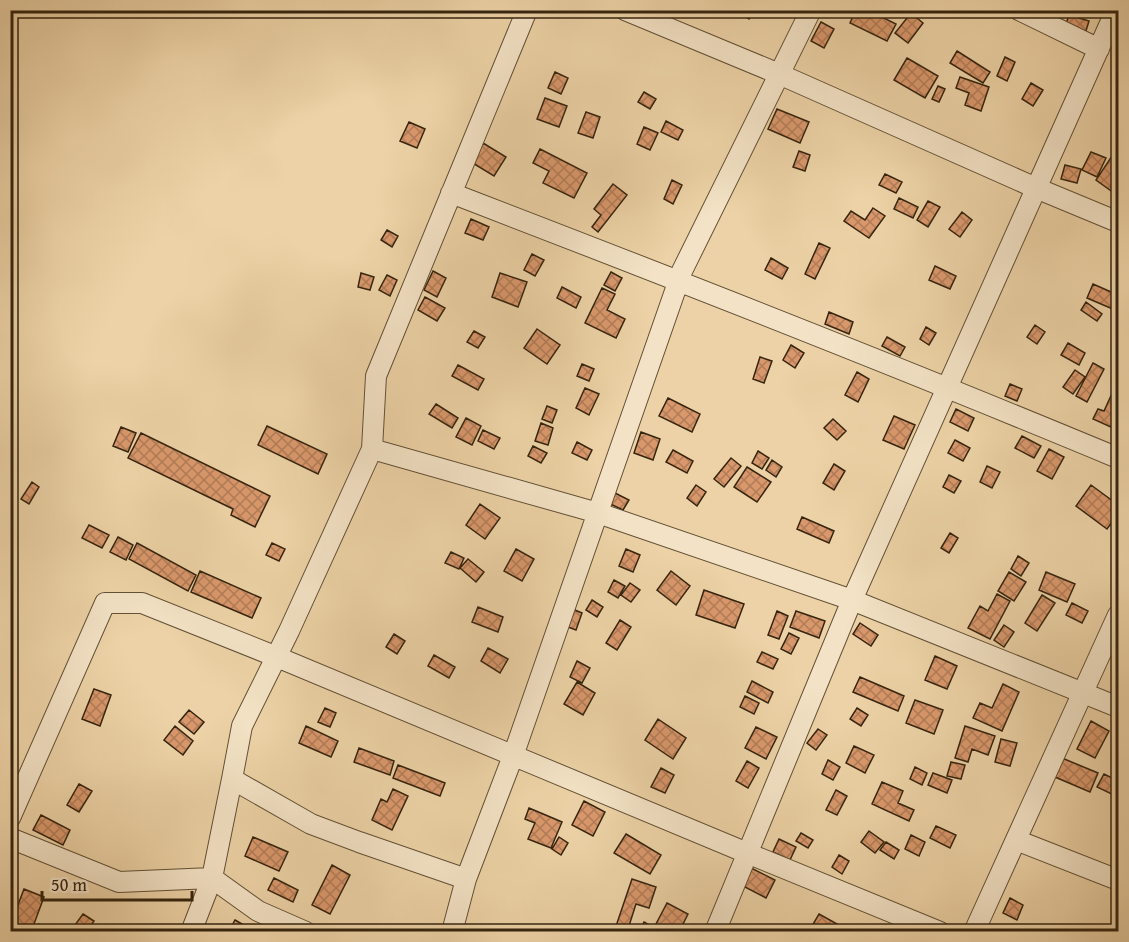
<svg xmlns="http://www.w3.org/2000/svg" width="1129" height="942" font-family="'Gentium Book Plus',serif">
<defs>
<pattern id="building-cross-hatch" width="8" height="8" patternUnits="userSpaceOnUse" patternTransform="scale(1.5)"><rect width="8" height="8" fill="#d9986c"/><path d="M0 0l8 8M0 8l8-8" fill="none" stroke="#b17c57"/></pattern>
</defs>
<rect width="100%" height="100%" fill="#ecd2a6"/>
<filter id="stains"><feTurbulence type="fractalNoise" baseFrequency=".00333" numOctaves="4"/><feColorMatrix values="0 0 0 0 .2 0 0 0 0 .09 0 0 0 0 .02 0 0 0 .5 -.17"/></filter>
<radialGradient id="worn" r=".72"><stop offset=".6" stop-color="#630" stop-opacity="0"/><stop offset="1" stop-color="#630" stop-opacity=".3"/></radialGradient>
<!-- building -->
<path fill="url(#building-cross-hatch)" stroke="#35240f" stroke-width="1.5" d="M736,10H755L749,19Z
M856,10H868L896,24L887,41L850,23Z
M911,13L923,23L908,43L895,33Z
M1069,15L1089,21L1085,34L1065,27Z
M821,22L834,29L824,48L811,41Z
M957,51L990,72L983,83L950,63Z
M1005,57L1015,62L1007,81L997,76Z
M907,58L938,76L925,98L894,80Z
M555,72L568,78L561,94L548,88Z
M960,77L989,87L981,111L965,105L969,93L956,88Z
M1031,83L1043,90L1033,106L1022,99Z
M938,86L945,89L939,102L932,99Z
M644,92L656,99L650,109L638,102Z
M545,98L567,106L559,127L537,119Z
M777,109L809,122L800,143L768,129Z
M586,112L600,117L593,138L578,133Z
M666,121L683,130L678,140L661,132Z
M409,122L425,129L417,148L400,141Z
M644,127L658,133L650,150L637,144Z
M483,143L506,157L494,176L471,162Z
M540,149L587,173L574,198L543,183L549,171L533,163Z
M799,151L810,155L805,171L793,167Z
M1091,152L1106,158L1097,177L1082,170Z
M1112,156L1118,160V187L1114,193L1096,180Z
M1065,165L1081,169L1077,183L1061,179Z
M885,174L902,182L896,193L879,185Z
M672,180L682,185L673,204L664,199Z
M613,184L627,195L598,232L592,227L601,215L594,209Z
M899,198L918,207L913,218L894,209Z
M928,201L940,207L928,227L917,220Z
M873,208L885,216L869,238L844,221L851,211L865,220Z
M962,212L972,220L960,237L949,229Z
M471,219L489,227L483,240L465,233Z
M387,230L398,236L392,247L381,240Z
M819,243L830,248L815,279L805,274Z
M532,254L544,260L535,276L524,270Z
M771,258L788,268L782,279L765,270Z
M935,266L956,276L950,289L929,280Z
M433,271L446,278L437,297L424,290Z
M611,272L622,278L615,291L604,285Z
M361,273L374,277L370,290L358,287Z
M500,273L527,282L518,307L492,297Z
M387,275L397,280L390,296L379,290Z
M1093,284L1118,295V301L1115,310L1087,298Z
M562,287L581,297L576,308L557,298Z
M602,288L615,294L607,310L625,319L616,338L585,323Z
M425,297L445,308L437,321L418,310Z
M1086,302L1102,314L1097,321L1081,310Z
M829,312L853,322L849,334L825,324Z
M1035,325L1045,332L1037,344L1027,337Z
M926,327L936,333L929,345L920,339Z
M537,329L560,345L547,364L524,348Z
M474,331L485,337L478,348L467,342Z
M887,337L905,347L900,356L882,346Z
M1068,343L1085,353L1079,365L1061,355Z
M791,345L804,353L795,368L783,360Z
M760,357L772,361L764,383L753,379Z
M1093,363L1104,369L1087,402L1076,396Z
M582,364L594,369L589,381L577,376Z
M458,365L484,379L478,390L452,376Z
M1075,370L1085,377L1073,394L1063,387Z
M857,372L869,379L858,402L845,395Z
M1010,384L1022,389L1017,401L1005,396Z
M585,388L599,394L589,415L576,408Z
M1114,389L1118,391V416L1113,428L1093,419L1098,409L1104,411Z
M668,398L700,414L692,432L659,416Z
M436,404L458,418L452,428L429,414Z
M547,406L557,410L552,423L542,419Z
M956,409L974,418L968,431L950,422Z
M894,416L915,425L904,449L883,440Z
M466,418L481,426L472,445L456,437Z
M833,419L846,431L837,440L824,428Z
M541,423L553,428L548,445L535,441Z
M267,426L327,454L318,474L258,445Z
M121,427L136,433L128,452L113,446Z
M483,430L500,438L494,449L478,441Z
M641,432L660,439L653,460L634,453Z
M141,433L270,496L255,527L231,515L233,509L128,458Z
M1022,436L1041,446L1034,458L1015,448Z
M955,440L970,448L963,461L948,453Z
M577,442L592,450L587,460L572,453Z
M533,446L547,453L541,463L528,456Z
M1049,449L1064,457L1052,479L1037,471Z
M673,450L693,461L687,473L666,462Z
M758,451L769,458L762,469L752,463Z
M731,458L741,466L724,487L714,479Z
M772,460L782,467L776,477L766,470Z
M834,464L845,471L834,490L823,483Z
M987,466L1000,472L992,488L980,482Z
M747,467L771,482L757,502L734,487Z
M949,475L961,481L954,493L943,487Z
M32,482L39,487L29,504L21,499Z
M696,485L706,492L697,506L687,498Z
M1091,485L1118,505V514L1107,529L1076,506Z
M611,491L629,500L623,510L606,502Z
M480,504L500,518L485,539L466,525Z
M802,517L834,531L829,543L797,529Z
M89,525L109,535L102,548L82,538Z
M950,533L958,538L949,553L941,548Z
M118,537L133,545L126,560L110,552Z
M137,543L196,575L188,591L129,559Z
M272,543L285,549L279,561L266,555Z
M516,549L534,559L522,581L504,571Z
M626,549L640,555L633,572L619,566Z
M451,552L464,558L459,569L445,563Z
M1018,556L1029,563L1021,576L1011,569Z
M468,559L484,572L476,582L460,568Z
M200,571L261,598L252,618L191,592Z
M671,571L690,586L676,605L657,590Z
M1009,572L1026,582L1014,601L998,591Z
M1046,572L1075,584L1067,602L1039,590Z
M614,580L625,586L618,598L608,592Z
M630,583L640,590L631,602L621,595Z
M704,590L744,604L735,628L696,615Z
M997,594L1010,601L990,639L968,628L980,606L988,611Z
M1042,595L1055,603L1037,631L1025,623Z
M592,600L603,607L597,617L586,610Z
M1072,603L1088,611L1082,623L1066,615Z
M478,607L503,617L498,632L472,622Z
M570,608L582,613L576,630L563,625Z
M777,611L788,616L779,639L768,635Z
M796,611L825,621L819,638L790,627Z
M620,620L631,627L617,650L606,643Z
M860,623L878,635L871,646L853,634Z
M1004,625L1014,632L1004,647L994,640Z
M789,633L799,638L791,654L781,649Z
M394,634L405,641L397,654L386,647Z
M488,648L508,659L500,673L481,661Z
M762,652L778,659L773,669L757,662Z
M434,655L455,667L449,678L428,666Z
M935,656L957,666L947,689L925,680Z
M577,661L590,668L582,683L570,677Z
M860,677L904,696L898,711L853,692Z
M752,681L773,692L768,703L747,692Z
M577,682L595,693L583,715L564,704Z
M1003,684L1019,692L1002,731L973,718L980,703L992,708Z
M94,689L111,695L100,726L82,719Z
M745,696L759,703L754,714L740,707Z
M915,700L943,710L934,734L906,723Z
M325,708L336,713L330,727L318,722Z
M857,708L868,715L861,726L850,719Z
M189,710L204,722L194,734L179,722Z
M658,719L686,738L673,759L645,740Z
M1091,721L1109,731L1095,758L1077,749Z
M175,726L193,741L183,755L164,740Z
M306,726L338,741L331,757L299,743Z
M965,726L995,736L988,755L972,749L968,762L955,758Z
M756,727L777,737L766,759L745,748Z
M818,729L827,735L816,750L807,743Z
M1001,739L1017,743L1010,766L995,762Z
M854,746L874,755L865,773L846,763Z
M359,748L394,761L390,775L354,762Z
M1062,758L1098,773L1090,792L1055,777Z
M828,760L840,767L833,780L822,774Z
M747,761L759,768L748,788L736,781Z
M951,762L965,765L961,779L947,776Z
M398,765L445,783L440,796L393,778Z
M915,767L927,773L922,785L910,779Z
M661,768L674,775L665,793L651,787Z
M933,773L952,780L947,793L928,785Z
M1104,774L1118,781V797L1097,787Z
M882,782L903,791L898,803L914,810L909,821L872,804Z
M79,784L92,791L79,812L67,805Z
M393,789L408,796L392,830L372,820L381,799L387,802Z
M836,790L847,796L837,815L826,810Z
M584,801L605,812L593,836L572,825Z
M529,808L562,822L551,848L528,839L535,823L525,819Z
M41,815L70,830L63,845L33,830Z
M936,826L956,835L950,848L930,838Z
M869,831L884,842L875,853L861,842Z
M801,833L813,840L808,848L796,841Z
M626,834L661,855L650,874L614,853Z
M911,835L925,842L919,856L905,849Z
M253,837L288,852L279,871L245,856Z
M559,837L568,843L561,855L552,849Z
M779,839L796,847L790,860L773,852Z
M886,842L899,850L894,859L880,850Z
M839,855L849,861L842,874L832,867Z
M332,865L350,875L330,914L312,905Z
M749,867L775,880L766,898L741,885Z
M274,878L298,890L293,902L268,890Z
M632,879L656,887L649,908L636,904L627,932H622L615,929Z
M24,889L44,897L31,932H10V926Z
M1010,898L1023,905L1017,920L1003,913Z
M667,903L688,914L679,932H670L656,924Z
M83,914L94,921L86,932H76L72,929Z
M819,914L839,925L836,932H822L812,926Z
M235,920L256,932H230L229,931Z
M644,922L658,930L656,932H639Z
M39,924L49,932H33Z"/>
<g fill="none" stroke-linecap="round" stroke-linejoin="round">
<!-- street casing -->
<g stroke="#635035" stroke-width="22">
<path id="street" d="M625,10L779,74L1036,188L1118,222
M1019,10L1099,49
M451,193C675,279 897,366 1118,458
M372,449L598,513L852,600L1118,707
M10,818L105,603H142L277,657L747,853L940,932
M10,838L119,882L212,878L258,911L306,932
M1016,840L1118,880
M466,879L359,842L311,824L232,779L242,726L289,631L372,449L376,376L527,10
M191,932L212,878L232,779
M452,932L466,879L513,756L682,271L811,10
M715,932L852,600L1116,10
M974,932L1118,615"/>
</g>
<!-- street -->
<use href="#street" stroke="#f3e2c5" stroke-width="20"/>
</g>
<!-- margin -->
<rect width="1129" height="942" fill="none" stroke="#ecd2a6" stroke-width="36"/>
<rect x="12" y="12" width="1105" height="918" fill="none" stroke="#35240f" stroke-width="3"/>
<rect x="18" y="18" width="1093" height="906" fill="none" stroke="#35240f" stroke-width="1.5"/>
<!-- scale -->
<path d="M42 891v9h150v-9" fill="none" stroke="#35240f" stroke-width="3"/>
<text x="51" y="891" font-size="18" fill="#35240f" stroke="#f3e2c5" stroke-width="4.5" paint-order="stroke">50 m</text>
<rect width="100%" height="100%" filter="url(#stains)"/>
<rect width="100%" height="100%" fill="url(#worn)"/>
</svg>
